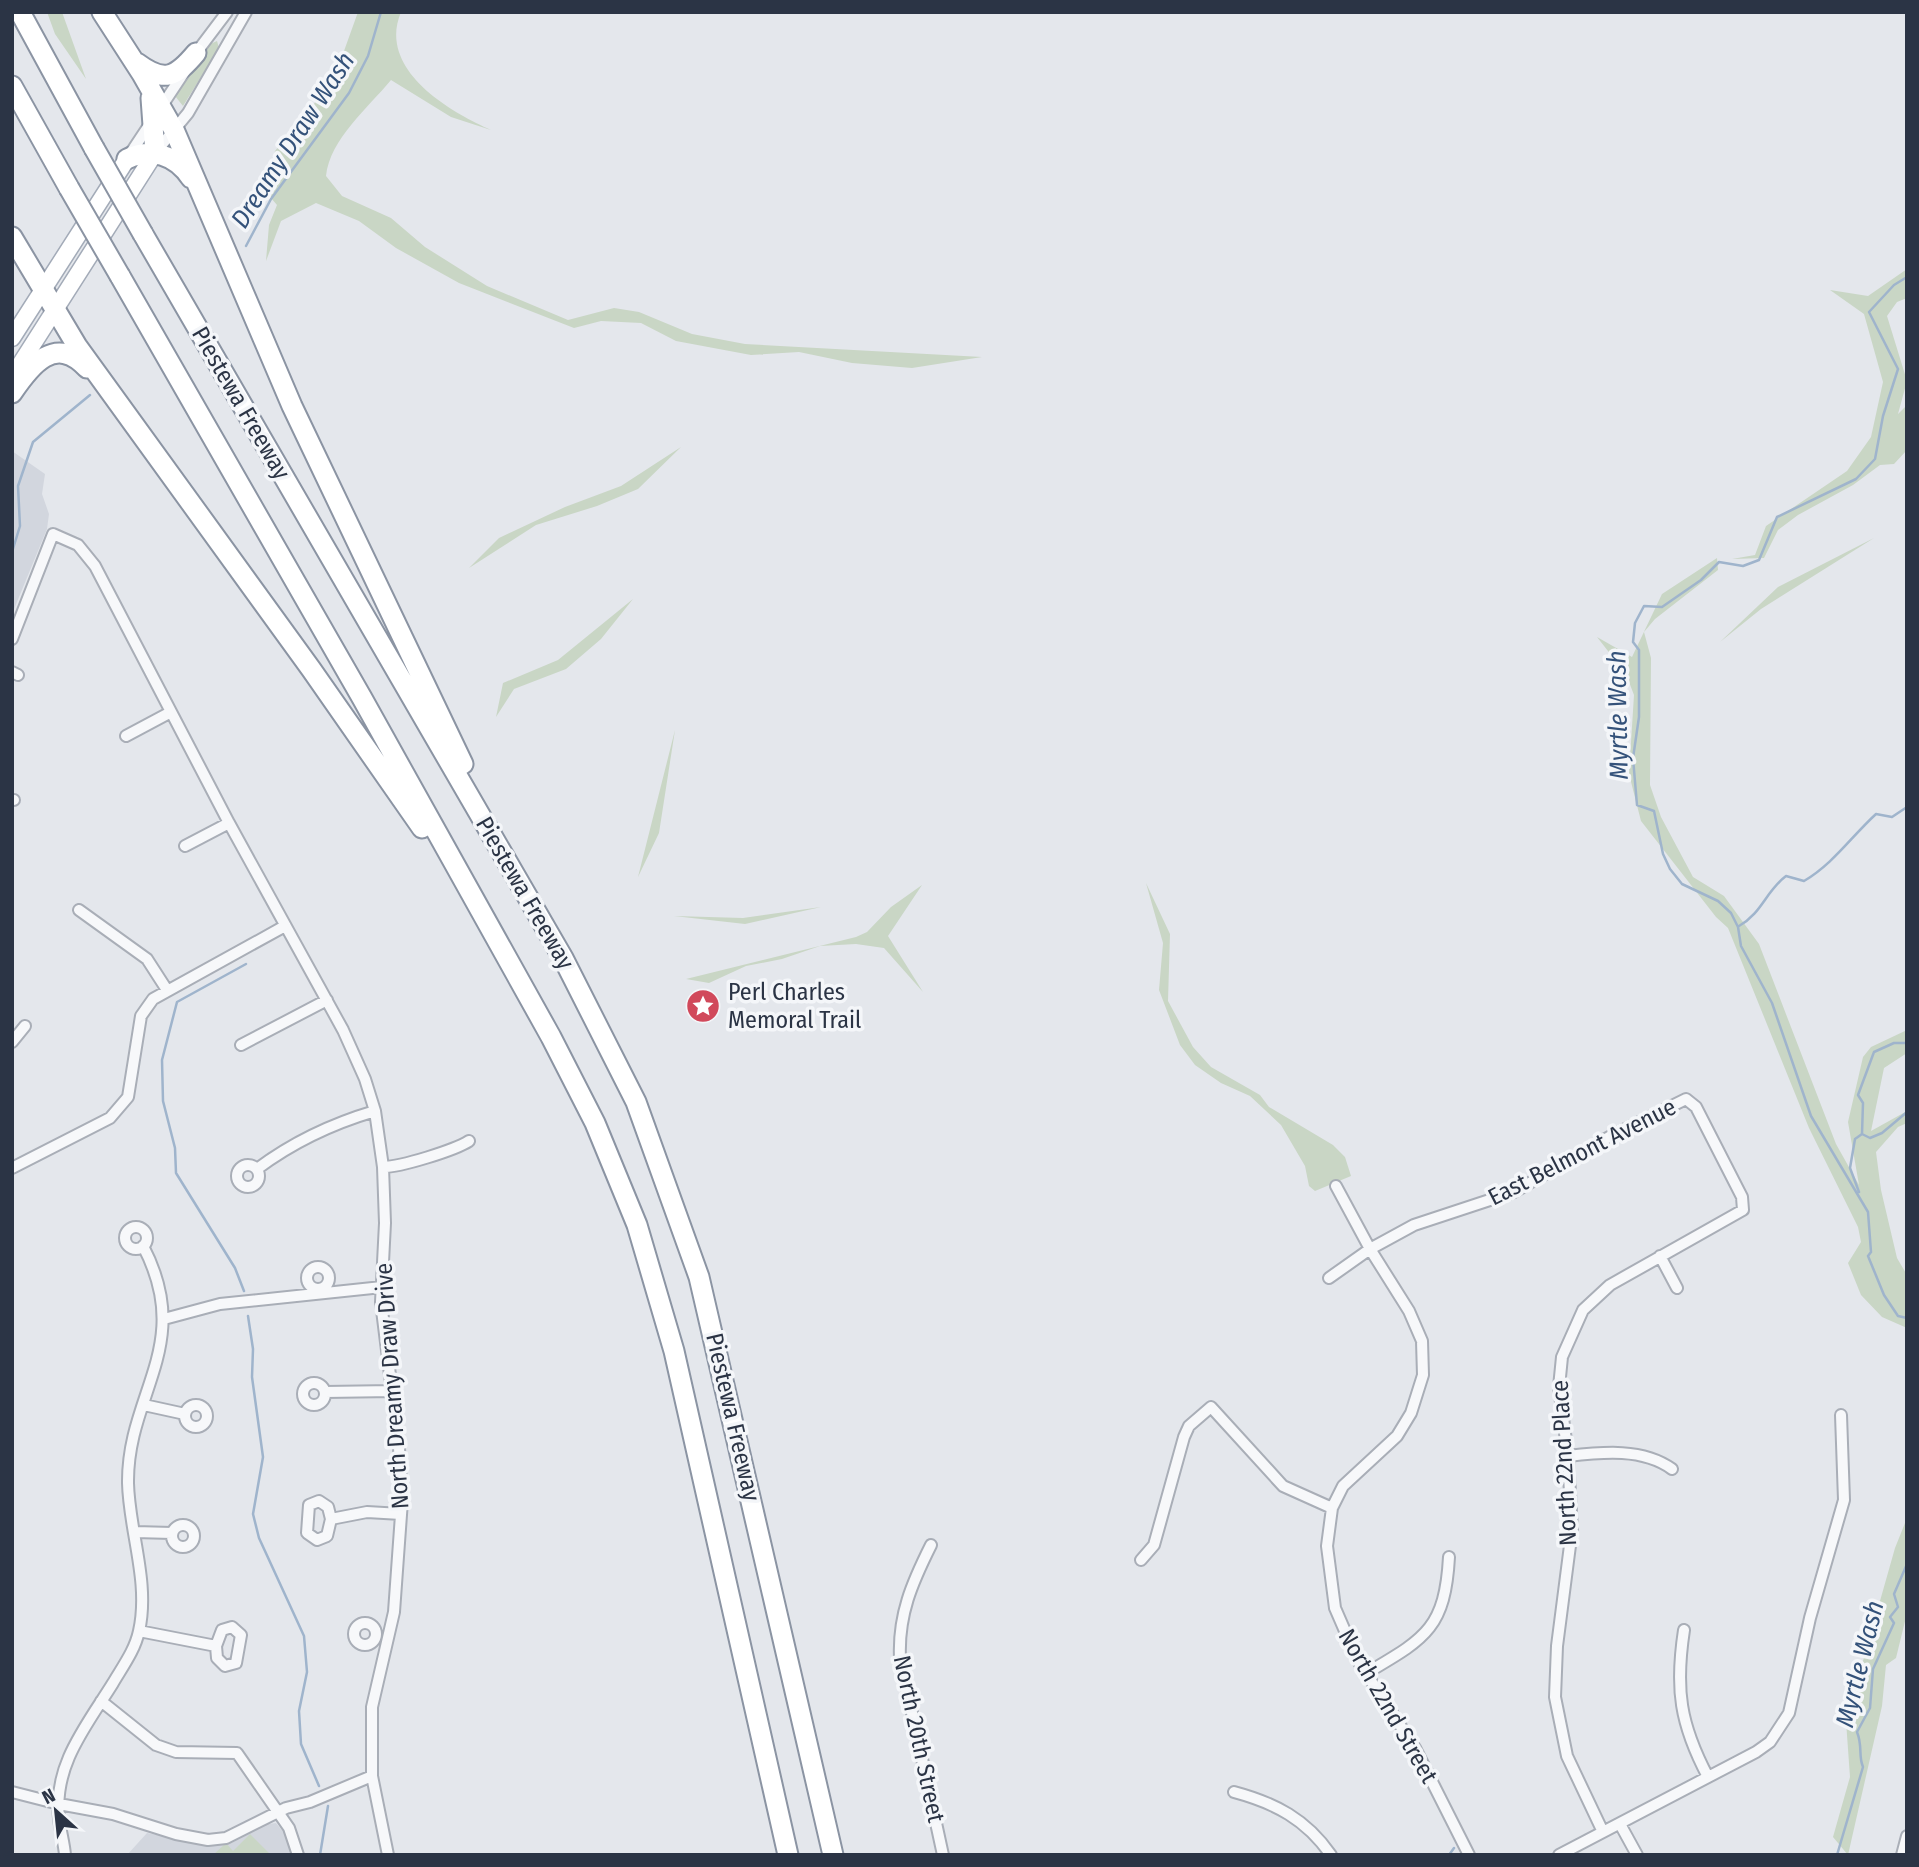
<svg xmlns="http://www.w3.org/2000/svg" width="1919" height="1867" font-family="'Fira Sans Condensed',sans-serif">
<rect width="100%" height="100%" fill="#e4e7ec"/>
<!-- built -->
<path fill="#d2d6de" d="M12,451L45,474L42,494L49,514L47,529L12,614Z
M276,1823L288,1838L291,1855H127L147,1833L213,1846L233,1842L268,1824Z"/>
<!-- green -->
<path fill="#c9d6c5" d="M47,12H62L86,79L55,34Z
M358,12H401C377,69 448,111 491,130L451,117L391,80C368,108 330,139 326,176L342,196L391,218L425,247L487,286L568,320L614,308L639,312L692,334L745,344L982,357L912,368L852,363L799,352L751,355L676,341L641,323L601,321L574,328L459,283L396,248L359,221L316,203L281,221L266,261L269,225L277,205L265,191L275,151L314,104L344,51Z
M217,41L219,48L183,106L175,96L208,45Z
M1907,269V298L1897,302L1887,316L1907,381L1898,414L1907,405V450L1894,464L1880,465L1853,485L1798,515L1778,530L1764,558L1732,559L1755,555L1766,526L1847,471L1871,437L1883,382L1864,314L1830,290L1868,296Z
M681,447L638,489L597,506L536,525L469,568L499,538L565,507L621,486Z
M1874,538L1761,609L1720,642L1778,587Z
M1717,558L1718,570L1655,619L1644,632L1651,658L1650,785L1661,817L1693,877L1724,896L1759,944L1836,1144L1859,1185L1848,1122L1863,1057L1871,1047L1907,1030V1053L1884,1068L1871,1131L1907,1111V1123L1898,1127L1876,1152L1881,1190L1897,1258L1907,1275V1328L1882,1317L1861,1295L1848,1263L1861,1242L1858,1227L1809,1128L1728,928L1716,917L1641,821L1629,774L1634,695L1626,674L1597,637L1632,657L1662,594Z
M633,599L601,639L566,669L514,689L496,717L503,683L558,660Z
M675,730L659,833L638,877Z
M1146,883L1170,934L1168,1001L1193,1047L1211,1067L1260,1095L1269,1107L1333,1145L1345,1157L1351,1176L1315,1191L1309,1186L1305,1166L1281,1125L1250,1096L1221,1083L1195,1065L1180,1045L1159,990L1163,943Z
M922,885L888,936L923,992L884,948L856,944L820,946L782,959L746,966L709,983L686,979L856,937L867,932L891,907Z
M821,907L745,924L674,916L743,918Z
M1907,1518V1613L1896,1658L1886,1665L1882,1706L1848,1855L1833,1837L1850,1777L1846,1721L1895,1548Z
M250,1834L271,1855H213L226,1843L233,1851Z"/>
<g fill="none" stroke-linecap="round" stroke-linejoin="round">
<!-- stream -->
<path stroke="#9fb4cc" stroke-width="2.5" d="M246,246L271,199L349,93L368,56L381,12
M1907,277L1894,285L1869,312L1898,369L1883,416L1875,459L1856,479L1777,517L1759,560L1743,566L1719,562L1701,580L1662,607L1644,606L1635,623L1633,642L1639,650V717L1633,758L1637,805L1654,811L1663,854L1670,869L1682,884L1718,901L1731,913L1738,927L1741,946L1772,1003L1811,1116L1868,1212L1871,1252L1868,1256L1884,1295L1898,1316L1907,1318
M12,552L20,526L18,486L33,442L90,395
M1739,926C1762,913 1766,891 1786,876L1804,881C1833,864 1851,837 1876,814L1892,817L1907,807
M1862,1134L1863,1103L1858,1095L1874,1052L1894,1043H1907
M1859,1192L1850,1168L1855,1139L1862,1134L1870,1138L1882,1133L1907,1112
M244,1291L235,1268L176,1173L175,1148L163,1101L162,1060L177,1002L246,964
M248,1316L253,1349L252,1377L263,1457L253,1514L259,1538L304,1636L307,1672L299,1711L301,1744L319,1786
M320,1855L328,1806
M1449,1855L1454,1848
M1837,1855L1863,1767C1858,1755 1863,1747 1857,1732L1870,1708L1873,1669L1894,1623L1890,1617L1898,1607L1894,1594L1907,1564"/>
<!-- minor casing -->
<g stroke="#a9aeb7" stroke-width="14">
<path id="minor" d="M193,57L227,12
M155,153L188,113L246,12
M128,157L185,71
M12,639L53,534L78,545L95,566L229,823L343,1030L365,1079L375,1111L383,1167L385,1223L381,1302L399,1448L402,1501L394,1612L372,1707V1776L388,1855
M12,672L18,675
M126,736L171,712
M12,800H14
M185,846L229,823
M79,910L147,959L167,990
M12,1042L25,1026
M241,1045L327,1000
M237 1176a11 11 0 1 1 22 0a11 11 0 1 1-22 0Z
M383,1167C401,1167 455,1150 469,1141
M12,1168L110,1118L128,1097L141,1016L153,999L285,926
M257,1169C293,1142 331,1124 375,1111
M1336,1186L1370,1249L1409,1311L1422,1341L1423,1375L1411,1413L1397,1436L1343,1486L1332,1508L1327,1546L1335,1608L1358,1661L1415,1748L1469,1855
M125 1238a11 11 0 1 1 22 0a11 11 0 1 1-22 0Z
M1660,1256L1677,1288
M307 1278a11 11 0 1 1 22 0a11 11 0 1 1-22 0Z
M1329,1278L1370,1249L1414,1225L1514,1192L1609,1137L1686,1099L1696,1107L1742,1197L1743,1210L1610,1285L1583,1310L1562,1357L1559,1387L1568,1456L1572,1530L1557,1646L1555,1697L1567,1756L1603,1832
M164,1319L220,1304L382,1287
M303 1394a11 11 0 1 1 22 0a11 11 0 1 1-22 0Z
M325,1392L393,1391
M185 1416a11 11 0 1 1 22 0a11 11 0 1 1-22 0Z
M144,1405L185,1414
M1568,1456C1603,1452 1643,1448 1672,1469
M319,1501L328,1507L331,1519L327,1536L317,1540L307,1533L309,1505Z
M331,1519L367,1512L401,1514
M172 1536a11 11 0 1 1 22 0a11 11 0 1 1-22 0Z
M135,1532L172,1533
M931,1545C912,1583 898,1615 900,1658L943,1855
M1141,1560L1154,1545L1184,1437L1189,1426L1211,1407L1283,1486L1332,1508
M354 1634a11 11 0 1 1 22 0a11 11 0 1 1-22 0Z
M232,1627L241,1635L236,1663L225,1666L217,1658L216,1646L222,1630Z
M1684,1630C1675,1689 1680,1724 1708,1777
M139,1631L216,1646
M1365,1674C1424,1639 1445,1630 1449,1557
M101,1701L156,1745L176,1752L237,1753L289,1828L298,1855
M12,1792L59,1804L113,1814L176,1834L208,1840L226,1838L286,1808L310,1802L372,1776
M1234,1792C1275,1803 1306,1819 1331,1855
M1620,1824L1637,1855
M65,1855C64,1842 60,1830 59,1818C53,1765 87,1725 113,1683C123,1666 135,1650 139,1631C150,1582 129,1531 128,1483C127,1393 195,1345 143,1246
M1559,1855L1756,1752L1770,1742L1789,1713L1810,1618L1844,1500L1841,1415
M1902,1855L1907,1836"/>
</g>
<!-- primary casing -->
<g stroke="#a3abb8" stroke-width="19">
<path id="primary" d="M12,338L127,159
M12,377L155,153"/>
</g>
<!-- motorway casing -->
<g stroke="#8b94a3" stroke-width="23">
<path id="motorway" d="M20,12L94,148
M102,12L142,74L175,132L292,406L463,764
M137,63C164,83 175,78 196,53
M12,86L69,188
M151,98L155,153
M127,159C151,147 176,155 191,178
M143,234L563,958L636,1102L699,1277L833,1855
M12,237L77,346L311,669L422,828
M120,276L362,698L551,1037L595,1123L637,1225L674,1351L788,1855
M12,393C31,365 55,334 87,368"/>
</g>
<!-- minor -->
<use href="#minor" stroke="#f7f8fa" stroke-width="10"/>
<!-- primary -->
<use href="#primary" stroke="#fff" stroke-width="16"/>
<!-- motorway -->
<use href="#motorway" stroke="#fff" stroke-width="19"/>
<!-- motorway-bridge casing -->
<g stroke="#8b94a3" stroke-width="23" stroke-linecap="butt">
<path id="motorway-bridge" d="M94,148L143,234
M69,188L120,276"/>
</g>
<!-- motorway-bridge -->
<use href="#motorway-bridge" stroke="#fff" stroke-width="19"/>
</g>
<!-- icons -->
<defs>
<g id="sight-disc" transform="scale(1.75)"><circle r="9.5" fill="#d1495b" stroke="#f4f6f9"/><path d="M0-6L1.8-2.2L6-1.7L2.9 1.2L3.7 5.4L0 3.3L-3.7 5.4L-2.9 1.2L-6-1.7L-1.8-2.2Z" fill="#fff"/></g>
</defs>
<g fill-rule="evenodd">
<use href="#sight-disc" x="703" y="1006"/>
</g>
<g text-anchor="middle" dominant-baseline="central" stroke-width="7" stroke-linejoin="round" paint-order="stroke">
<!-- street labels -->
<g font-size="24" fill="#2b3445" stroke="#f4f6f9">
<text transform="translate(241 403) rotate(60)">Piestewa Freeway</text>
<text transform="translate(525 893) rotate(60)">Piestewa Freeway</text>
<text transform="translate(1582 1152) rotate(-27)">East Belmont Avenue</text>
<text transform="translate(392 1386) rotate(-94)">North Dreamy Draw Drive</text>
<text transform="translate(733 1417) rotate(77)">Piestewa Freeway</text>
<text transform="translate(1564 1463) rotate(-93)">North 22nd Place</text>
<text transform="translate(1388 1706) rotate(60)">North 22nd Street</text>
<text transform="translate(919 1739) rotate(78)">North 20th Street</text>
</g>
<!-- poi labels -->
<g font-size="24" fill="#2b3445" stroke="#f4f6f9" text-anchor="start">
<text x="728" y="992">Perl Charles<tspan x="728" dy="28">Memoral Trail</tspan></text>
</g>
<!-- water labels -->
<g font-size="26" font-style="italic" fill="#34527a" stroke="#f4f6f9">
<text transform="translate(293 140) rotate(-57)">Dreamy Draw Wash</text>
<text transform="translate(1618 715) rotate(-91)">Myrtle Wash</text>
<text transform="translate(1860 1664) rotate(-76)">Myrtle Wash</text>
</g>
</g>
<!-- border -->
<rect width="1919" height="1867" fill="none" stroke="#2b3445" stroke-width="28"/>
<!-- north arrow -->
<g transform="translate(56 1811) rotate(333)" stroke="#f4f6f9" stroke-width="5" paint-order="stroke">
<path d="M0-5L12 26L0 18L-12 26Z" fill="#2b3445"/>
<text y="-10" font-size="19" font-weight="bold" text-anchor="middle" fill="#2b3445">N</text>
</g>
</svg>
